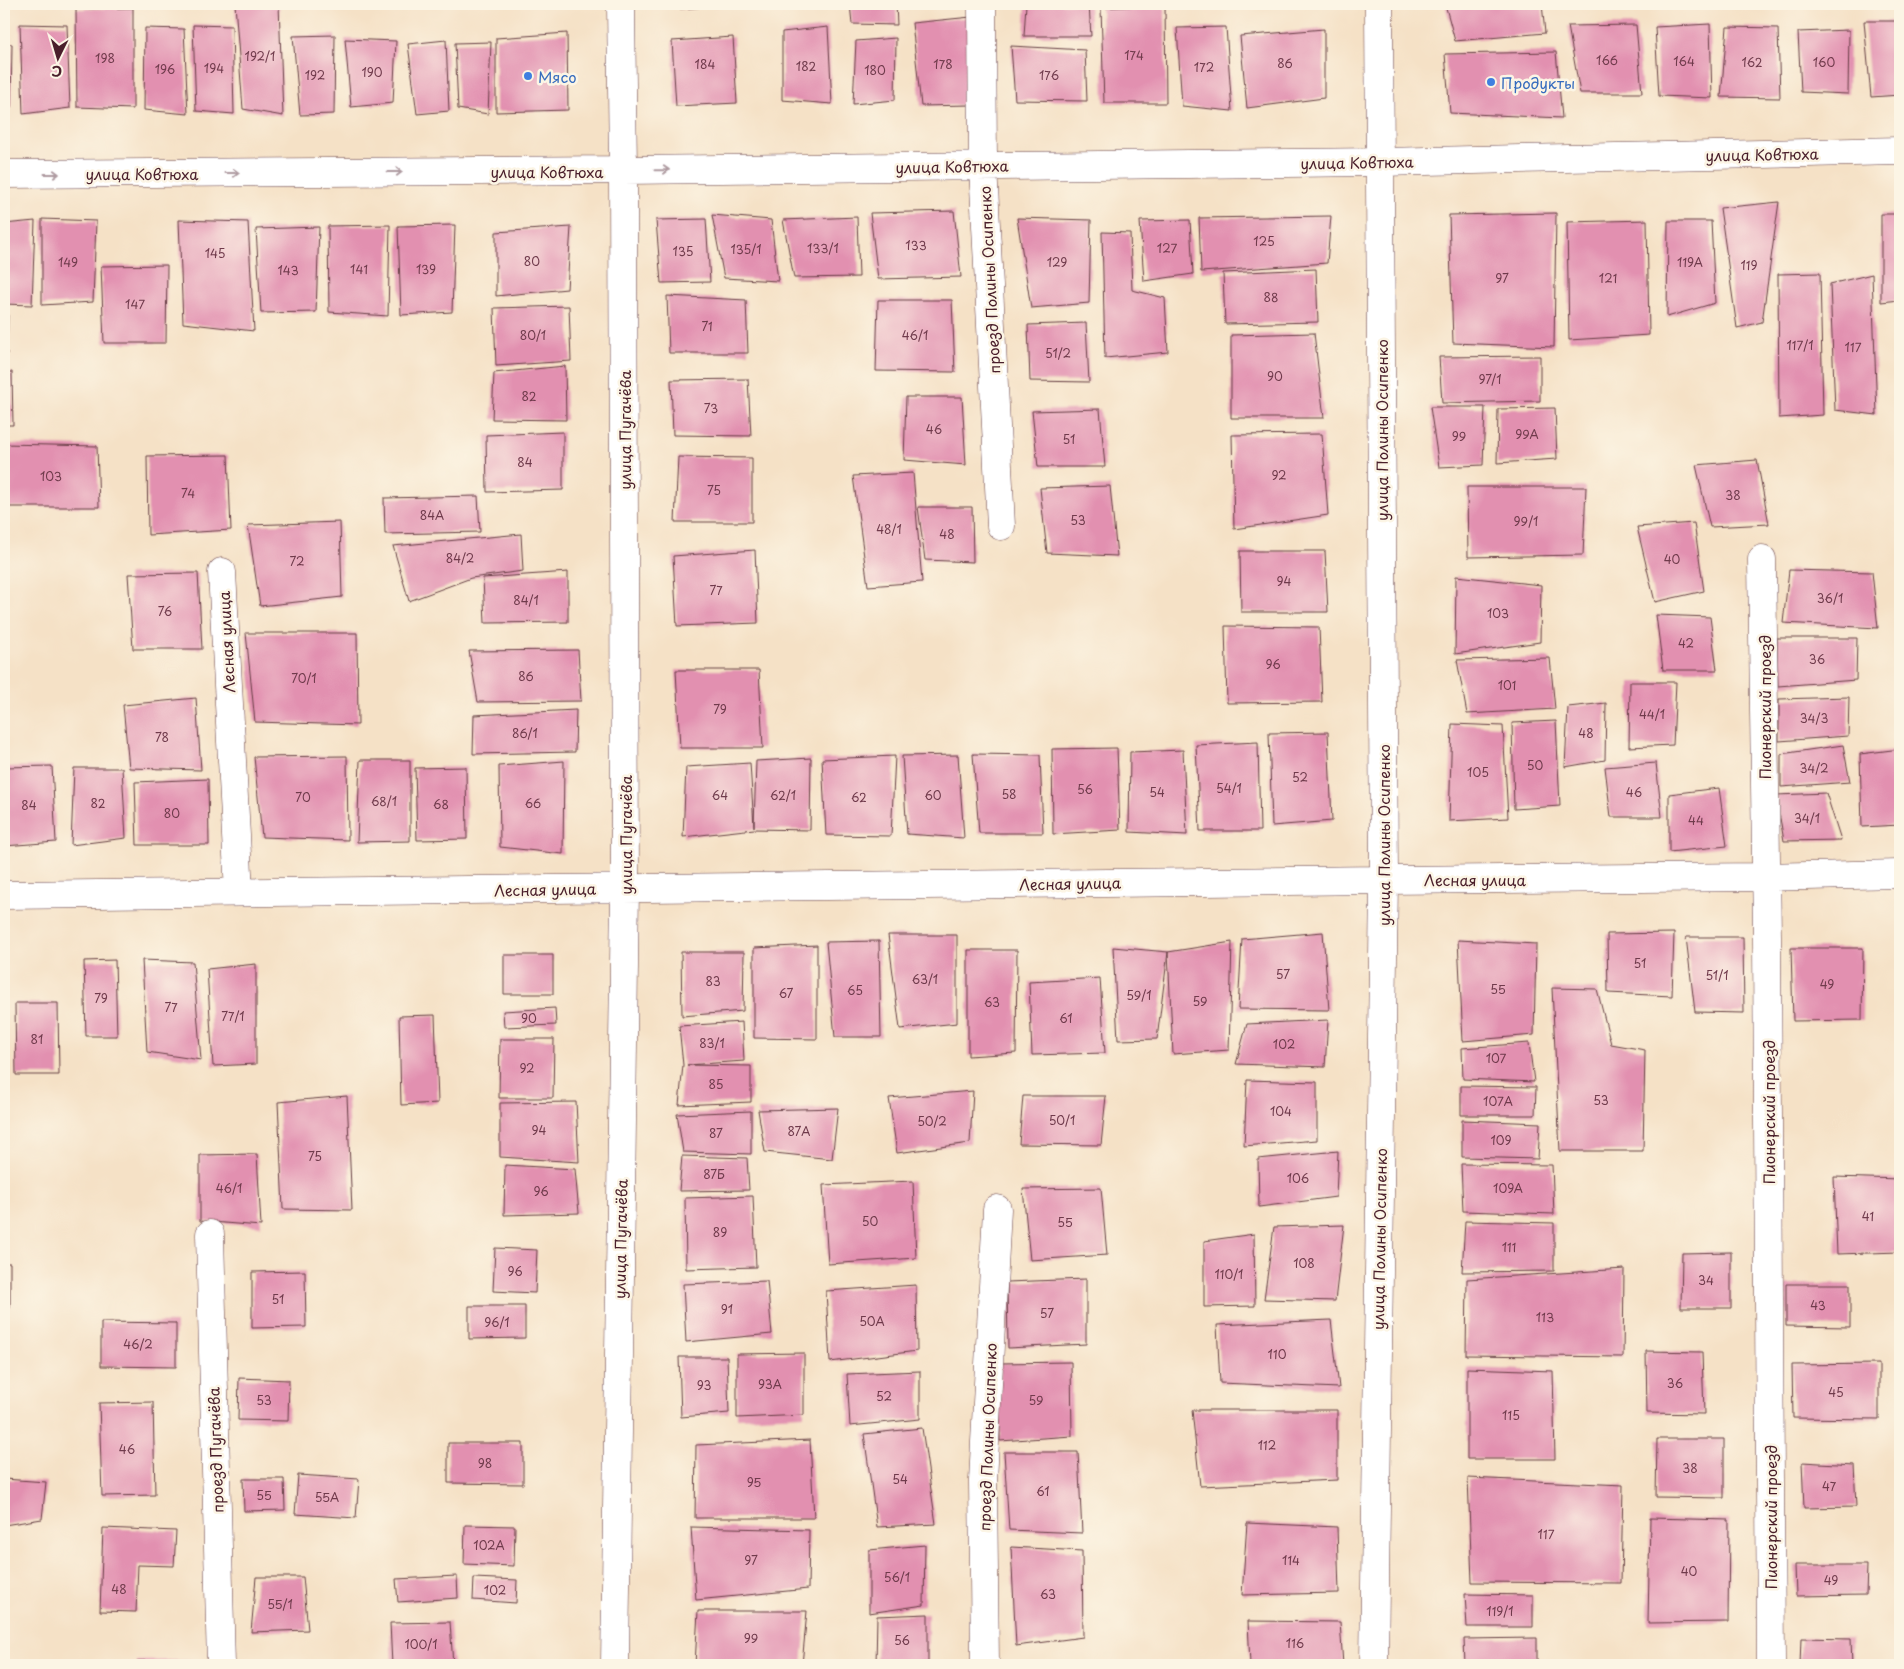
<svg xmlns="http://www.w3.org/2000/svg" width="1904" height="1669" font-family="'Playpen Sans',sans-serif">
<rect width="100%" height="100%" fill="#fcf5e5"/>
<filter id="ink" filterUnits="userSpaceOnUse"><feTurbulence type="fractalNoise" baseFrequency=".02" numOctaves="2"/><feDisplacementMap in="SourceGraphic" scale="10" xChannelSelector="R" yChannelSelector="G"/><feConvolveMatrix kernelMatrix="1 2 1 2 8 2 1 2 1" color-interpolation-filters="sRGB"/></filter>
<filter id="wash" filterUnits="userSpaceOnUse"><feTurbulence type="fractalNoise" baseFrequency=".0096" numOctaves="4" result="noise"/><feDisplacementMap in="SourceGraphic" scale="20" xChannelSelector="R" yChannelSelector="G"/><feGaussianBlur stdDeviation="1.12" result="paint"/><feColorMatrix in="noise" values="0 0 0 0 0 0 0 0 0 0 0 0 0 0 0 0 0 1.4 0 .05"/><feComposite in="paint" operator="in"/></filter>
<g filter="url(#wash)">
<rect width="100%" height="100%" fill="#f5e1c6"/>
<g id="blocks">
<!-- building -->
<path fill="#e290b0" d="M235,4H279L283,116L243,109Z
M680,4H732V5L680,9Z
M850,4H896L897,25L852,24Z
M1026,4H1089L1091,36H1024Z
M1236,4H1322V6H1236Z
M1445,4H1542L1545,33L1455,41Z
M1165,5L1166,103H1104L1101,8Z
M133,8V109L77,107L76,9Z
M971,17L970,105L921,106L912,23Z
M1864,21H1900V95L1871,97Z
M20,24L67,25L70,108L23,114Z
M1710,24L1712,98L1659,96L1655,27Z
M193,25L232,26L234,114L196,111Z
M1636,25L1642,93H1580L1568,26Z
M828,27L832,104L782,100V32Z
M1226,27L1232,111L1182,106L1177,28Z
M1727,27L1778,28L1780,98L1721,97Z
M145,28L184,29L188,114L144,110Z
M1324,29V98L1247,108L1240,36Z
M1849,30L1848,94L1801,92L1798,32Z
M567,33L568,110L496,112V38Z
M335,35L334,114L300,115L293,36Z
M733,37L737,103L676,106L672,41Z
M896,38L895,100L853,104L856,41Z
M345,39L396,41L393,103L351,107Z
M446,40L449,111L417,114L408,44Z
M491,42L488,114L458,109L455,43Z
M4,43L12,44L11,107H4Z
M1011,46L1085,50L1087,101L1015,100Z
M1556,52L1562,118L1450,113L1445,54Z
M1779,202L1762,322L1737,328L1720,208Z
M954,211L961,277L878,279L870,213Z
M1556,213L1554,347L1453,343L1449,215Z
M1881,214H1900V300L1881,302Z
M712,215L771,220L778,281L724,278Z
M1331,216L1327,263L1201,272L1199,218Z
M857,217L859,277L794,278L783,220Z
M1017,218L1091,220L1089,303L1031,308Z
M42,219L96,221L93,302L42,305Z
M706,219L710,282L661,283L656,220Z
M179,220L248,222L254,331L183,323Z
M1190,220L1193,274L1144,281L1140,221Z
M1647,220L1649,335L1569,340L1567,222Z
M35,221L32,305L4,304V224Z
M1668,221H1711L1715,303L1667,317Z
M390,225L388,316L329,312L328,226Z
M455,225L452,312L401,315L398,226Z
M319,227L316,312L261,313L256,229Z
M571,227L567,289L496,296V232Z
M1102,232L1130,233L1132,290L1165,298L1168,352L1105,358Z
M167,265L166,343H104L101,266Z
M1316,269L1318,322L1225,324L1223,273Z
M1820,273L1823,415L1779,418L1778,274Z
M1872,274L1877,415L1835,410L1830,284Z
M667,296L746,300L748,353H669Z
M878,300H952L955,372L876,371Z
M569,306L571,361L496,366L494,308Z
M4,312H8L7,360H4Z
M1086,323L1089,382L1030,381L1028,325Z
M1314,333L1324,418H1231V335Z
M1540,356V401L1442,403L1439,357Z
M565,366L566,420L492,419L494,373Z
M4,372H12L13,425H4Z
M748,379L751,436L673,435L671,380Z
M906,397H962L966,465L904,460Z
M1430,407H1485L1483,465L1439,467Z
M1555,408L1557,459L1497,463L1498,409Z
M1100,409L1105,467H1038L1032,411Z
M563,432V490L487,492L486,435Z
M1322,434L1328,515L1234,529L1232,435Z
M4,444L97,446L99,507H4Z
M228,455L231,530L148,535L147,456Z
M678,457L752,458V522H675Z
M1757,460L1769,524L1710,527L1696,465Z
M913,473L922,582L868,586L853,476Z
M1110,486L1117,556L1047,553L1040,488Z
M1467,487H1586L1583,555L1468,557Z
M478,496L480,532L385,534L384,498Z
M918,507H972L973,562L925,560Z
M340,522L342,597L260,606L248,525Z
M1694,523L1704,591L1655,602L1637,527Z
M521,534L523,571L471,578L409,601L393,546Z
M755,550L758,623L677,626L673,556Z
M1240,551H1325L1328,612H1241Z
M1789,570L1872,572L1878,628L1783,623Z
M568,572V622L485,623L483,578Z
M198,573L202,649H133L128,574Z
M1456,576L1541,585L1540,642L1455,654Z
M4,591H6V652H4Z
M1656,615L1710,617L1717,670H1663Z
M1225,626L1319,627L1322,702L1227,703Z
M246,633H357L358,725L255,722Z
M1777,638H1857L1856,680L1778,686Z
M578,650L581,701L478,702L469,651Z
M1550,658L1555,709L1467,714L1457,660Z
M676,670H759L763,748H680Z
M4,675H7L5,688H4Z
M1630,682H1676L1673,745L1629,747Z
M1849,697L1848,736L1779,741V699Z
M196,698L201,770L129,768L123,705Z
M1606,703L1605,760L1565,767L1568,707Z
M576,710L575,752L473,754L474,715Z
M1556,721L1560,806L1514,809L1512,723Z
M1452,724L1503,726L1508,818L1449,821Z
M1328,732L1332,821L1272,826L1269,733Z
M1258,742L1260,831H1200L1196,745Z
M1843,745L1850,782L1781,787V754Z
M1117,748L1120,830L1053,834L1052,749Z
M1900,749V825L1862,827L1860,754Z
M1183,750L1187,835L1129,832L1130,752Z
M973,754L1040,755L1043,833H979Z
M958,755L964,838L907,834L902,756Z
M347,756L348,840L262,837L254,757Z
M895,756L891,836L826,835L822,759Z
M811,758L810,830L754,829L683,837L686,767L750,763L754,827L756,761Z
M360,760H410V841L357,842Z
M564,761L563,854L500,847L499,766Z
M1656,763L1662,817H1611L1605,767Z
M52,766L56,842L4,846V767Z
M466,767L467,839L417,840L415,768Z
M74,768H122L126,838L71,845Z
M208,779L209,845H137L135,782Z
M1719,788L1727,846L1669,852V794Z
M1826,793L1841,840L1784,841L1776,795Z
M1323,932L1329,1010L1238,1009L1242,939Z
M1674,933L1672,996L1608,993L1607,934Z
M888,935H957V1023L900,1029Z
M1686,937H1743L1744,1013L1695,1012Z
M1458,940L1536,944L1534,1035L1463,1041Z
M879,941L881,1037H835L826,942Z
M1232,942L1229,1050L1173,1054L1168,952L1157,1039L1118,1040L1113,947L1168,952Z
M817,945V1039L754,1038V948Z
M1791,948H1863L1862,1020L1793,1021Z
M968,950H1017L1016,1053L968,1056Z
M681,952H744L743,1011L682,1016Z
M504,955H553V994H504Z
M115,960L117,1036H86L84,961Z
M142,960L193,962L201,1060L147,1052Z
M256,964V1064L213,1066L207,969Z
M1100,978L1105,1053L1032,1055L1029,982Z
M1552,988L1597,989L1611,1044L1645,1050L1643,1151H1560Z
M15,1003H58L59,1075H16Z
M555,1008L556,1025L504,1027L503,1011Z
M435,1015L438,1103L401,1105L399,1016Z
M1328,1020L1325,1067L1236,1064L1247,1024Z
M742,1022L744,1061L687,1065L751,1066V1102L679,1105L683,1065L679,1026Z
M500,1039H554L553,1098H499Z
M1529,1043L1534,1082L1463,1079L1462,1048Z
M1247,1080L1317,1082V1140L1244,1146Z
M1461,1086L1536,1087L1535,1115H1461Z
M973,1091L970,1143L897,1153L889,1098Z
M347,1096L352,1210L283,1209L278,1102Z
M1023,1096H1106L1101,1145L1019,1144Z
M576,1102L579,1162L500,1157V1103Z
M838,1108L832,1159L765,1152L758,1110Z
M751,1111V1154L683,1152L677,1114Z
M1462,1120L1540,1123L1538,1159L1462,1157Z
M1338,1151L1336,1197L1259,1207L1258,1159Z
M257,1154L261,1226L200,1221V1155Z
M682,1156L747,1158L749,1190L679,1191Z
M1461,1164L1552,1165L1554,1214L1463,1211Z
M505,1165L575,1169L579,1213L504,1215Z
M1834,1177L1900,1179V1252L1837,1254Z
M913,1181L916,1258L828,1264L823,1185Z
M1101,1188L1107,1255L1030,1260L1023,1189Z
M753,1196L756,1267L686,1269L685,1198Z
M1465,1221L1554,1223V1271L1462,1272Z
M1344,1225L1335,1301L1264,1299L1274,1227Z
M1254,1234L1255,1306L1204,1307V1241Z
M495,1248L537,1250L535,1293L493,1291Z
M1731,1252V1308H1681L1682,1253Z
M4,1263H10V1307H4Z
M1624,1269L1623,1357L1466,1355L1467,1279Z
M305,1271L306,1327L252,1328V1272Z
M1086,1279V1344L1008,1348L1007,1282Z
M767,1281L772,1334L686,1342L683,1284Z
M1786,1284H1850V1327L1786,1326Z
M916,1285L917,1351L830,1362L826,1291Z
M469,1306H525V1338L469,1339Z
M1331,1320L1339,1388L1220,1383L1217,1325Z
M101,1322L176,1323V1367L101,1366Z
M1646,1351L1702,1352L1704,1414L1647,1413Z
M804,1353V1415L737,1418V1354Z
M679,1357H727L729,1413L681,1417Z
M1071,1362L1072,1436L1000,1441V1363Z
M1879,1364V1419L1793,1418L1792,1365Z
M1467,1368L1553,1371L1555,1459H1467Z
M920,1371V1419L850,1426L847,1374Z
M239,1378L289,1380L288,1421L238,1420Z
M153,1402L155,1495L102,1496L99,1403Z
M1192,1410H1337V1480L1200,1486Z
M922,1428L936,1524L877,1527L864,1434Z
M1657,1439H1724V1498L1656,1497Z
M810,1440L814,1518H695L696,1445Z
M448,1443H523V1484L448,1483Z
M1004,1452H1078L1082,1533L1009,1530Z
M1802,1462L1854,1465L1856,1507L1804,1508Z
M298,1475L359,1479L356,1518L295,1514Z
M1468,1478L1623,1485L1621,1583L1472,1582Z
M4,1479L46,1482L42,1519L4,1525Z
M243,1479H284L285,1510L244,1511Z
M1650,1518L1729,1520L1728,1622L1648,1623Z
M1247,1523L1337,1527L1339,1593L1242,1595Z
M465,1525L515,1526L514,1566L464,1564Z
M691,1527L809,1530L808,1589L696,1600Z
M103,1528L176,1531L174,1566L138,1565L136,1612L100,1611Z
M925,1545L924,1605L869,1613V1550Z
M1011,1547L1082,1551L1083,1637L1016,1646Z
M1795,1565H1867L1866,1595L1796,1596Z
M457,1576L458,1598L398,1602L396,1579Z
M256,1577H303L308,1630L251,1632Z
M474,1578L517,1580L516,1603L473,1600Z
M1465,1594L1533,1595V1627H1467Z
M698,1611H807L802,1665H695Z
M928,1614V1665H876L877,1616Z
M1248,1621L1340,1622L1343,1665H1250Z
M450,1622L453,1665H392L390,1623Z
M1537,1638V1665H1465L1464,1639Z
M1801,1638L1851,1639L1852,1665H1800Z
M198,1660L199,1665H137V1661Z"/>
</g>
</g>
<g filter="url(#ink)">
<use href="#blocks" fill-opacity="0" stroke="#643c42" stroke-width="1"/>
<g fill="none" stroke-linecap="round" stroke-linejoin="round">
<!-- minor casing -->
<g stroke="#643c42" stroke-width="29">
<path id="minor" d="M982,4L983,166L1001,526
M4,174L623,170L1380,162L1900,151
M1762,559L1767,936L1771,1665
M222,572L239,892
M4,895L1384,880L1765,877L1900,874
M210,1234L221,1665
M615,1665L625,888L623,170L621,4
M985,1665L983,1481L997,1209
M1374,1665L1384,880L1379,4"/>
</g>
<!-- minor -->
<use href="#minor" stroke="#fff" stroke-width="28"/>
</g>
<!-- one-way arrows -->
<defs><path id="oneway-shaft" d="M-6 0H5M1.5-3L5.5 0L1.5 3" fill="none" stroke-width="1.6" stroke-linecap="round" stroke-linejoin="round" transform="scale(1.25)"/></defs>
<g stroke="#ae9aa0">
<use href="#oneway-shaft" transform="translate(662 170) rotate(-1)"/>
<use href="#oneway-shaft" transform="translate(395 172)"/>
<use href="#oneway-shaft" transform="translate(232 173)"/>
<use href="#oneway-shaft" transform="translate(52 174)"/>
</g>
</g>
<!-- markers -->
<g fill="#3f7fe0" stroke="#fcf5e5" stroke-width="2">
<circle cx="528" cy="76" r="5"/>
<circle cx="1491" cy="82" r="5"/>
</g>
<g text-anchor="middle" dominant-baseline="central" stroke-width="5" stroke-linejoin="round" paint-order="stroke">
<!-- number labels -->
<g font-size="12" fill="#703b4c">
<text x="1134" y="55">174</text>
<text x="260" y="56">192/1</text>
<text x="105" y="58">198</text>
<text x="1607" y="60">166</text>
<text x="1684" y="61">164</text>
<text x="1752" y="62">162</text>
<text x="1824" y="62">160</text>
<text x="1285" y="63">86</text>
<text x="705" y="64">184</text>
<text x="943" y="64">178</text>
<text x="806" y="66">182</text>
<text x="1204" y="67">172</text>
<text x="214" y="68">194</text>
<text x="165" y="69">196</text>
<text x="875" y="70">180</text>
<text x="372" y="72">190</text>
<text x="315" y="75">192</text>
<text x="1049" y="75">176</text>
<text x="1264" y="241">125</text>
<text x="916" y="245">133</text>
<text x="823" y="248">133/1</text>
<text x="1167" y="248">127</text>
<text x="746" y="249">135/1</text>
<text x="683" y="251">135</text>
<text x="215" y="253">145</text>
<text x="532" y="261">80</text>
<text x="68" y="262">149</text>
<text x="1057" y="262">129</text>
<text x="1690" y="262">119А</text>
<text x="1749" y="265">119</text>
<text x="359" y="269">141</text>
<text x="426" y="269">139</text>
<text x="288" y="270">143</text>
<text x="1502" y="278">97</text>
<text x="1608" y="278">121</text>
<text x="1271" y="297">88</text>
<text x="135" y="304">147</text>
<text x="707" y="326">71</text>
<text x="533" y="335">80/1</text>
<text x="915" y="335">46/1</text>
<text x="1800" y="345">117/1</text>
<text x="1853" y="347">117</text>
<text x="1058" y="353">51/2</text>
<text x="1275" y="376">90</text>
<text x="1490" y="379">97/1</text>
<text x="529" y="396">82</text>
<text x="711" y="408">73</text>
<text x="934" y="429">46</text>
<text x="1527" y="434">99А</text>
<text x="1459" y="436">99</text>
<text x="1069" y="439">51</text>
<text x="525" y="462">84</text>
<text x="1279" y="475">92</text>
<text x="51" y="476">103</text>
<text x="714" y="490">75</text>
<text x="188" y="493">74</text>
<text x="1733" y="495">38</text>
<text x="432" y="515">84А</text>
<text x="1078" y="520">53</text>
<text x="1526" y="521">99/1</text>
<text x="889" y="529">48/1</text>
<text x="947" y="534">48</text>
<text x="460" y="558">84/2</text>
<text x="1672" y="559">40</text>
<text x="297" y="561">72</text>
<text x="1284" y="581">94</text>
<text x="716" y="590">77</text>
<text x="1830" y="598">36/1</text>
<text x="526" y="600">84/1</text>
<text x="165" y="611">76</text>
<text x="1498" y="613">103</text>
<text x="1686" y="643">42</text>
<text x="1817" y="659">36</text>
<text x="1273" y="664">96</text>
<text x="526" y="676">86</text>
<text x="304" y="678">70/1</text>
<text x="1507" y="685">101</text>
<text x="720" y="709">79</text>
<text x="1652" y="714">44/1</text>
<text x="1814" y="718">34/3</text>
<text x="525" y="733">86/1</text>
<text x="1586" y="733">48</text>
<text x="162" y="737">78</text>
<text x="1535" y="765">50</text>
<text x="1814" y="768">34/2</text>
<text x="1478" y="772">105</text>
<text x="1300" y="777">52</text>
<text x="1229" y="788">54/1</text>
<text x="1085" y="789">56</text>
<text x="1157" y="792">54</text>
<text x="1634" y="792">46</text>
<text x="1009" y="794">58</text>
<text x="720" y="795">64</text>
<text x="783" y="795">62/1</text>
<text x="933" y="795">60</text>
<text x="303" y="797">70</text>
<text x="859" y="797">62</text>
<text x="384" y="801">68/1</text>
<text x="98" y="803">82</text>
<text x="533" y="803">66</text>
<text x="441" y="804">68</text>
<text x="29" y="805">84</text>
<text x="172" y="813">80</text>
<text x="1807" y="818">34/1</text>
<text x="1696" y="820">44</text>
<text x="1640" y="963">51</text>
<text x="1283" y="974">57</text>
<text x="1717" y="975">51/1</text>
<text x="925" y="979">63/1</text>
<text x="713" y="981">83</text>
<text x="1827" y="984">49</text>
<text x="1498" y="989">55</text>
<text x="855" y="990">65</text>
<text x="786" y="993">67</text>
<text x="1139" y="995">59/1</text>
<text x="101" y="998">79</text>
<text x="1200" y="1001">59</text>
<text x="992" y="1002">63</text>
<text x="171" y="1007">77</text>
<text x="233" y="1016">77/1</text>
<text x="529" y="1018">90</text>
<text x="1066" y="1018">61</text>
<text x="37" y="1039">81</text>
<text x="712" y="1043">83/1</text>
<text x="1284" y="1044">102</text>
<text x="1496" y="1058">107</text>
<text x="527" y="1068">92</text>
<text x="716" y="1084">85</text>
<text x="1601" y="1100">53</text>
<text x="1498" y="1101">107А</text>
<text x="1281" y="1111">104</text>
<text x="1062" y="1120">50/1</text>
<text x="932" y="1121">50/2</text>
<text x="539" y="1130">94</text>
<text x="799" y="1131">87А</text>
<text x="716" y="1133">87</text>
<text x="1501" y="1140">109</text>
<text x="315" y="1156">75</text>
<text x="714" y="1174">87Б</text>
<text x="1298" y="1178">106</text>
<text x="229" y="1188">46/1</text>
<text x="1508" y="1188">109А</text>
<text x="541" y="1191">96</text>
<text x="1868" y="1216">41</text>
<text x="870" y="1221">50</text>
<text x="1065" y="1222">55</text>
<text x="720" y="1232">89</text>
<text x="1509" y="1247">111</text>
<text x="1304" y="1263">108</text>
<text x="515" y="1271">96</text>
<text x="1229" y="1274">110/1</text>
<text x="1706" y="1280">34</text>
<text x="278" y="1299">51</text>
<text x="1818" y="1305">43</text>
<text x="727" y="1309">91</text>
<text x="1047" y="1313">57</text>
<text x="1545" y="1317">113</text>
<text x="872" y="1321">50А</text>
<text x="497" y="1322">96/1</text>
<text x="138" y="1344">46/2</text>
<text x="1277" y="1354">110</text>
<text x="1675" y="1383">36</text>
<text x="770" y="1384">93А</text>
<text x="704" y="1385">93</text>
<text x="1836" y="1392">45</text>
<text x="884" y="1396">52</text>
<text x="264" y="1400">53</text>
<text x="1036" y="1400">59</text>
<text x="1511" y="1415">115</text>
<text x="1267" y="1445">112</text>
<text x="127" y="1449">46</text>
<text x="485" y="1463">98</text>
<text x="1690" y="1468">38</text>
<text x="900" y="1479">54</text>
<text x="754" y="1482">95</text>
<text x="1829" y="1486">47</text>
<text x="1043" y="1491">61</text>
<text x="264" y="1495">55</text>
<text x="327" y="1497">55А</text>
<text x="1546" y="1534">117</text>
<text x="489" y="1545">102А</text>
<text x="751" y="1560">97</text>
<text x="1291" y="1560">114</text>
<text x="1689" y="1571">40</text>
<text x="897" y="1577">56/1</text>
<text x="1831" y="1580">49</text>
<text x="119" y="1589">48</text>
<text x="495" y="1590">102</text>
<text x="1048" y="1594">63</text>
<text x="280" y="1604">55/1</text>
<text x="1500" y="1611">119/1</text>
<text x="751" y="1638">99</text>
<text x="902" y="1640">56</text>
<text x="1295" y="1643">116</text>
<text x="421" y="1644">100/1</text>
</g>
<!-- shop labels -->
<g font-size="15" fill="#366cbe" stroke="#fcf5e5" text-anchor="start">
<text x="538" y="76">Мясо</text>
<text x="1501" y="82">Продукты</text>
</g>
<!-- street labels -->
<g font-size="15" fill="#4a1f2b" stroke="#fcf5e5">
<text transform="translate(1762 154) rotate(-1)">улица Ковтюха</text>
<text transform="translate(1357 162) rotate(-1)">улица Ковтюха</text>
<text transform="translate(952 166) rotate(-1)">улица Ковтюха</text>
<text x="547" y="171">улица Ковтюха</text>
<text x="142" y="173">улица Ковтюха</text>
<text transform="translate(989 280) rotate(-93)">проезд Полины Осипенко</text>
<text transform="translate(624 430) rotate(-90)">улица Пугачёва</text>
<text transform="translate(1381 430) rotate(-90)">улица Полины Осипенко</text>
<text transform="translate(226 642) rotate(-93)">Лесная улица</text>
<text transform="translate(1764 707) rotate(-90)">Пионерский проезд</text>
<text transform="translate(625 835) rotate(-90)">улица Пугачёва</text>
<text transform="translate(1383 835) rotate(-90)">улица Полины Осипенко</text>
<text x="1475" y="879">Лесная улица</text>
<text transform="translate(1070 883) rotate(-1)">Лесная улица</text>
<text transform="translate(545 889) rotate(-1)">Лесная улица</text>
<text transform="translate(1768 1112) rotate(-90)">Пионерский проезд</text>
<text transform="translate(620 1239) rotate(-89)">улица Пугачёва</text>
<text transform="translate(1379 1239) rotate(-89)">улица Полины Осипенко</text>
<text transform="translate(987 1437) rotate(-88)">проезд Полины Осипенко</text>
<text transform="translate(215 1450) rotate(-92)">проезд Пугачёва</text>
<text transform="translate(1770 1517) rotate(-90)">Пионерский проезд</text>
</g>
</g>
<!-- margin -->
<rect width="1904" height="1669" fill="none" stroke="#fcf5e5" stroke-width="20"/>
<!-- north arrow -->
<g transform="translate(58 58) rotate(185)" stroke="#fcf5e5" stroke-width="4" paint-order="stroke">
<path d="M0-4L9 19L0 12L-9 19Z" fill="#4a1f2b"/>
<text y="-8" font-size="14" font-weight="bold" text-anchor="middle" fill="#4a1f2b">С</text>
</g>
</svg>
